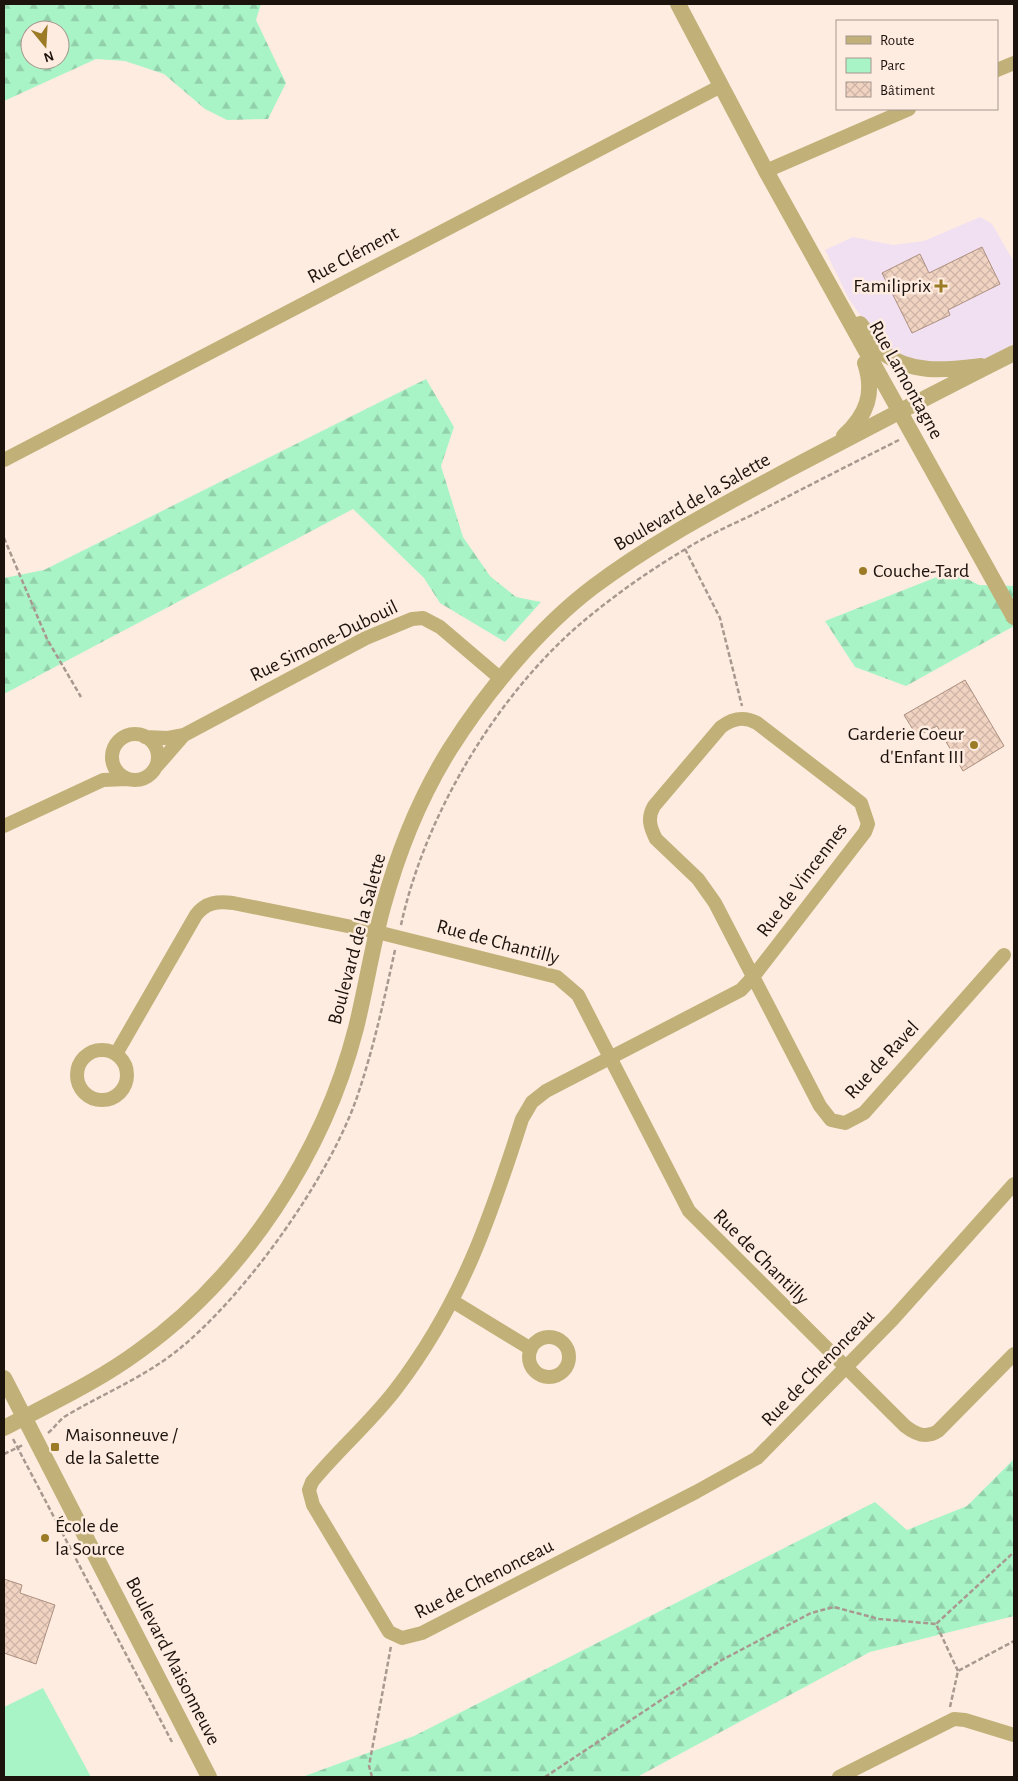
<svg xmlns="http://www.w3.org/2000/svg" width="1018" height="1781" font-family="'Alegreya Sans',sans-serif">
<defs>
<pattern id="forest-firs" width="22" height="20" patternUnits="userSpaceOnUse" patternTransform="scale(1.25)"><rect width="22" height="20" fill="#a9f4c7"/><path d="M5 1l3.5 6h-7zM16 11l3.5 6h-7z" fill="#91d0aa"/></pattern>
<pattern id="building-cross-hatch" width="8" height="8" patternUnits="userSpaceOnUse" patternTransform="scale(1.25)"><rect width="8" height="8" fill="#f1d3c2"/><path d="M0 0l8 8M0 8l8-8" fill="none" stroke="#ceb4a6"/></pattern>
</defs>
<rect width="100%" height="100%" fill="#feece1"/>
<!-- commercial -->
<path fill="#f1e0f1" d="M980,217L992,224L1014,262V344L986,359L940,369L885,351L849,299L825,250L853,237L893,245L924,241Z"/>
<!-- forest -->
<path fill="url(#forest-firs)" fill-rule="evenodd" d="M4,4H261L256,20L286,83L268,119L227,120L205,109L164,74L125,61L96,59L4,101ZM30,30H60V60H30Z
M426,379L454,427L441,466L463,537L490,576L516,597L541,602L505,642L440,603L424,578L353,509L4,694V578L44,570Z
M952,571L979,585L1014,586V626L906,686L855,667L825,621Z
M1014,1459V1616L870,1652L637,1777H302L414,1736L875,1502L907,1530L967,1506Z"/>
<!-- green -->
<path fill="#a9f4c7" d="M43,1688L91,1777H4V1707Z"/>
<!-- building -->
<path fill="url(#building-cross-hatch)" stroke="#ab8f7f" d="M982,247L1000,284L948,310L950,315L912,333L882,273L920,254L929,273Z
M965,680L1004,746L963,771L937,726L917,736L904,715Z
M4,1579L22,1585L20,1593L55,1605L36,1664L4,1653Z"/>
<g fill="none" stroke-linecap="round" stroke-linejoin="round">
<!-- path -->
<path stroke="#a89990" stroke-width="2.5" stroke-dasharray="5 2.5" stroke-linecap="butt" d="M4,538L47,639L81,697
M685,549L720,618L742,706
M401,925C424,819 491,705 571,632C606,601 644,574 684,550C706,536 731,525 754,514C802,489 851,464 899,440
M48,1433C54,1428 58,1422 64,1417C102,1394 143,1378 178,1350C245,1296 327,1181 356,1100C373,1051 384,1000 395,950
M13,1439L172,1742
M4,1454L23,1445
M958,1671L936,1624L1014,1552
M950,1707L958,1671L1014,1641
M372,1777L369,1766L391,1646
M545,1777L720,1661L811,1613L834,1607L879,1619L936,1624"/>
<!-- minor -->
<path stroke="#c1b178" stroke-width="14" d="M997,70L1014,63
M766,171L909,109
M4,460L721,86
M112 757a23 23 0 1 1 46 0a23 23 0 1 1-46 0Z
M145,737L168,738L184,735
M156,767L184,735L366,638L412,619L423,618L440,627L501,679
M4,826L103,780L128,779
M1004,955L864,1113L845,1123L831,1120L820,1106L715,903L698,879L656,839C650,827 647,818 654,806L721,727C733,718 744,716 757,723L861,803L868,824L865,832L753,977L741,990L546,1091L532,1102L522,1119C490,1219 461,1304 396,1389C371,1422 338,1450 312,1482L309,1490L313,1505L389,1632L402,1638L422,1633L696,1492L757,1458L893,1319L1014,1184
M77 1075a25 25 0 1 1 50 0a25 25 0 1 1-50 0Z
M116,1054L196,915C206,902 218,901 233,903L377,932L557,977L578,995L689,1211L905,1426C915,1434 926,1439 938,1431L1014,1354
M454,1302L531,1349
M529 1357a20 20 0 1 1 40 0a20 20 0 1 1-40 0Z
M839,1777L954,1719L965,1720L1014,1735"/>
<!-- tertiary -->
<path stroke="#c1b178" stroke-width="16" d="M678,4L766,171L1014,617
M860,324C867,333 874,345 882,352C912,375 947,370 981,366
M844,436C867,415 875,393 865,363
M4,1378L209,1777
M4,1428C49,1404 97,1382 139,1351C244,1276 324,1153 356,1028C366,988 372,947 383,907C398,852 420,797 450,749C486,692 539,628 593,587C654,541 720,507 786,471C862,431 938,391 1014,353"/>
</g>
<!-- markers -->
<g fill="#9c7b26" stroke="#feece1" stroke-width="2">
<path d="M938.5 278.5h5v5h5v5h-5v5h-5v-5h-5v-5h5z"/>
<circle cx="863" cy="571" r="5"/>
<circle cx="974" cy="745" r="5"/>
<rect x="50" y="1442" width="10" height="10" rx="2.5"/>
<circle cx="45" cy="1538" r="5"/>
</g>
<g text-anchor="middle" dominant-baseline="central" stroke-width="5" stroke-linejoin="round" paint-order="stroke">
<!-- street labels -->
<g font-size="20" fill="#1d130d" stroke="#feece1">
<text transform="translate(353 255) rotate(-28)">Rue Clément</text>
<text transform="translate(906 380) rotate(61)">Rue Lamontagne</text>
<text transform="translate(692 502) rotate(-30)">Boulevard de la Salette</text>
<text transform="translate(324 641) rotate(-26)">Rue Simone-Dubouil</text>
<text transform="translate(802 880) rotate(-53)">Rue de Vincennes</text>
<text transform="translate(357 939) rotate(-75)">Boulevard de la Salette</text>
<text transform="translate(498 942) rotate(15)">Rue de Chantilly</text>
<text transform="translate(882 1060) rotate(-47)">Rue de Ravel</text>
<text transform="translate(761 1257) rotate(45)">Rue de Chantilly</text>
<text transform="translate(818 1368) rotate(-46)">Rue de Chenonceau</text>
<text transform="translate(484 1579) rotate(-27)">Rue de Chenonceau</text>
<text transform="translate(173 1661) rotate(63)">Boulevard Maisonneuve</text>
</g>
<!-- poi labels -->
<g font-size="20" fill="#1d130d" stroke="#feece1" text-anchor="start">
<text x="931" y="286" text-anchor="end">Familiprix</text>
<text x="873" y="571">Couche-Tard</text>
<text x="964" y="734" text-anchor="end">Garderie Coeur<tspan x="964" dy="23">d'Enfant III</tspan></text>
<text x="65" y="1435">Maisonneuve /<tspan x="65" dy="23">de la Salette</tspan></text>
<text x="55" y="1526">École de<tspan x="55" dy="23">la Source</tspan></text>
</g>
</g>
<!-- border -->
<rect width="1018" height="1781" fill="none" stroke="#1d130d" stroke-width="10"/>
<!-- legend -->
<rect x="836" y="20" width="162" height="90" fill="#feece1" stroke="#a4958c"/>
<rect x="846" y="36" width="25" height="8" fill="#c1b178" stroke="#a4958c"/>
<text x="880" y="45" font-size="15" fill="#1d130d">Route</text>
<rect x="846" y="58" width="25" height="15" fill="#a9f4c7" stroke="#a4958c"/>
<text x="880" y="70" font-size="15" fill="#1d130d">Parc</text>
<rect x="846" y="82" width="25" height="15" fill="url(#building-cross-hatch)" stroke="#a4958c"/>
<text x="880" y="95" font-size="15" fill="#1d130d">Bâtiment</text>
<!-- north arrow -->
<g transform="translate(45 45) rotate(162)"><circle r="24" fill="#feece1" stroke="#a4958c"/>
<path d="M0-4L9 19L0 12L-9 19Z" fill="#9c7b26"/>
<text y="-8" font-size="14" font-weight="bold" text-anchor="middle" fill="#1d130d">N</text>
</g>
</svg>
